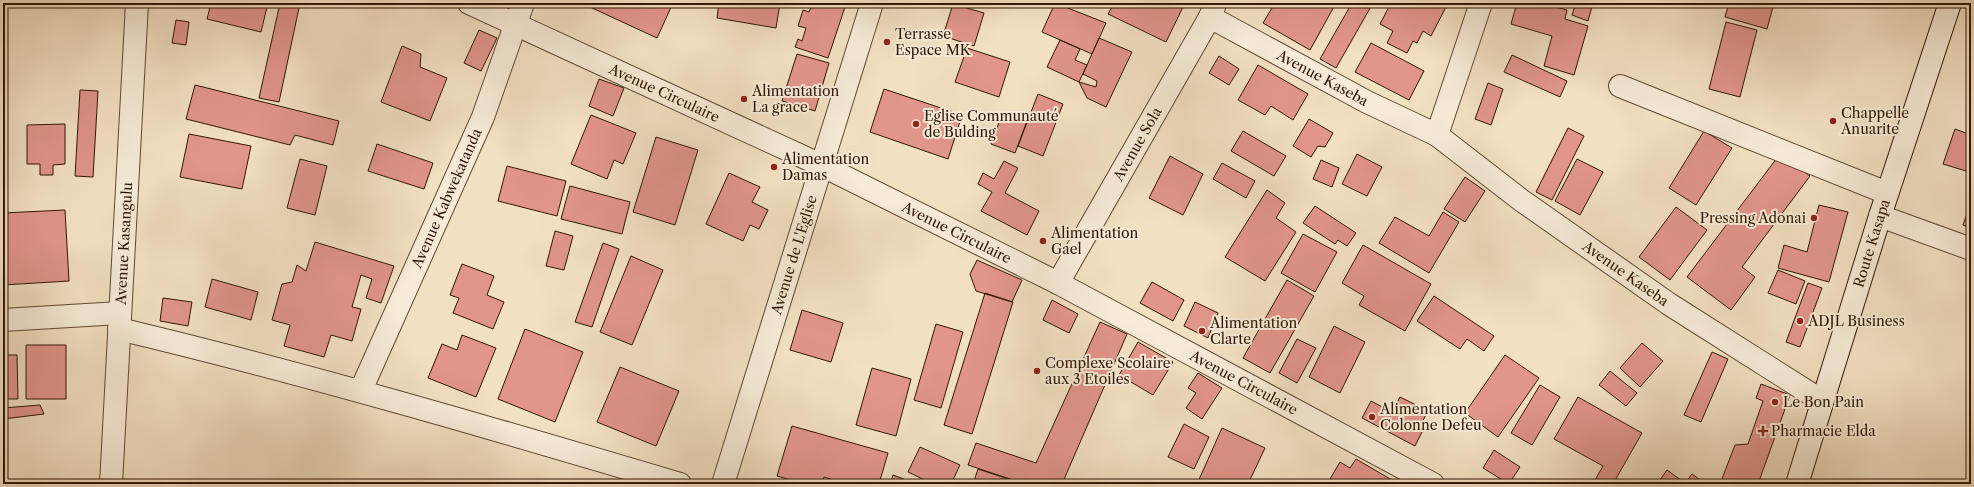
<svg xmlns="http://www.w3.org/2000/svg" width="1974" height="487" font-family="'Libre Caslon Text',serif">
<rect width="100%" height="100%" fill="#f2e0c2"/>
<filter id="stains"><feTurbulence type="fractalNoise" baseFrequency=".005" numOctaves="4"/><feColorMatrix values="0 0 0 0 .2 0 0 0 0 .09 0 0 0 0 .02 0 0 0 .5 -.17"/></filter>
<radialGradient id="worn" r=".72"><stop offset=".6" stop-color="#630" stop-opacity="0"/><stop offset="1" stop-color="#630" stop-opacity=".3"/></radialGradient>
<!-- building -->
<path fill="#e1958b" stroke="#301704" d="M211,3H268L261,32L207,19Z
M280,3H300L279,102L259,98Z
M592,3H673L657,38L590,7Z
M719,3H780L776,28L717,18Z
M813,3H835L845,7L828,58L795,47L798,39L802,41L806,28L798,26L803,10L809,12Z
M835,3H853L851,8Z
M1055,3L1106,23L1092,54L1042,32Z
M1114,3H1175L1183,7L1166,42L1108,14Z
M1275,3H1336L1310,50L1263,23Z
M1352,3H1373L1336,68L1320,59Z
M1391,3H1448L1431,36L1423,31L1417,43L1413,41L1407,53L1387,43L1393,31L1380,24Z
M1517,3H1541L1567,10L1565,19L1588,26L1574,75L1544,66L1552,36L1511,24Z
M1576,3H1593L1588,21L1572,15Z
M1729,3H1774L1767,29L1725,17Z
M953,4L984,13L974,46L943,36Z
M176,20L189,22L186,45L172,43Z
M1726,22L1757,30L1740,97L1709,89Z
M479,30L497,38L481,71L464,63Z
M1099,38L1132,52L1106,107L1087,98L1079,82L1096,87L1097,81L1083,74Z
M1060,40L1080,49L1075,60L1087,65L1079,82L1047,67Z
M1371,43L1424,71L1409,100L1355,72Z
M402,46L421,54L420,67L447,78L430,121L381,102Z
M967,48L1010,62L999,97L955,82Z
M797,54L829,63L815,111L782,101Z
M1512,55L1567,81L1560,97L1504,72Z
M1219,56L1239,69L1229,85L1209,73Z
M1258,65L1308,94L1293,120L1271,106L1265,115L1238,100Z
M599,79L624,88L613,116L589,106Z
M1488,83L1503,89L1491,125L1475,119Z
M195,85L339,121L333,145L295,135L290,145L186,119Z
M884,89L962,115L948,159L870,132Z
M80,90L98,91L93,177L75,176Z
M1038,94L1063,104L1043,156L1018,146Z
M1003,112L1027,121L1015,153L991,144Z
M591,115L636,133L623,164L614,160L607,179L571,164Z
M1309,119L1333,133L1325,147L1318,146L1311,157L1293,146Z
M65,124V164L53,165V175H40V164H27V125Z
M1568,128L1584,136L1552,200L1536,192Z
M1955,129L1971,135V157L1966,171L1943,164Z
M1243,131L1286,156L1274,176L1231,151Z
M1704,131L1732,148L1696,205L1669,188Z
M189,134L251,146L242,189L180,177Z
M656,137L698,150L675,225L633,212Z
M377,144L433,163L424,189L368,171Z
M1357,154L1382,167L1367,196L1342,184Z
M1780,154L1810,176L1742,267L1755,277L1731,310L1687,277Z
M1170,156L1203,174L1183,215L1149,198Z
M300,159L327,166L315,215L287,208Z
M1577,159L1603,172L1580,215L1555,201Z
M1321,160L1339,168L1332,187L1313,179Z
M1004,161L1018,168L1005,193L1039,211L1027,235L981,211L992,192L978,184L983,173L994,179Z
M1222,163L1255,181L1246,198L1213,179Z
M507,166L566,181L557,216L498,201Z
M729,173L760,187L752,202L768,210L759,229L750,225L743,241L706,224Z
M1465,177L1485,191L1465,222L1444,209Z
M570,186L630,202L622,234L561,219Z
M1267,190L1285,203L1276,218L1296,232L1265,281L1225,257Z
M1971,202V228L1963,225Z
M1819,205L1848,212L1829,282L1778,268L1784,245L1807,252Z
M1315,206L1356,233L1347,246L1338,240L1335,244L1303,223Z
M1676,207L1707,230L1670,280L1639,257Z
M65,210L69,281L3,285V213Z
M1443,212L1459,222L1429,273L1379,243L1395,217L1429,236Z
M555,231L573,236L564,270L546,266Z
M1303,234L1337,252L1315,292L1281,273Z
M315,242L394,266L381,303L366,298L372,279L361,275L352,307L361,309L352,341L331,335L324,357L284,346L290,325L272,320L282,284L292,282L297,265L306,271Z
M603,243L619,249L592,327L575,322Z
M1363,245L1431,284L1405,331L1359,305L1364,296L1342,283Z
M631,256L663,270L632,345L600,332Z
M977,260L1022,280L1012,302L976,291L970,274Z
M462,264L494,276L487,295L504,302L493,329L453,313L459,298L450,295Z
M1778,270L1805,281L1796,304L1768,293Z
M212,279L258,292L251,320L205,307Z
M1287,280L1314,296L1270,373L1243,358Z
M1152,282L1184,300L1173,321L1140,303Z
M1808,283L1822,288L1800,347L1786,342Z
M985,293L1013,302L972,434L944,425Z
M1434,296L1494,336L1484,351L1467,339L1460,349L1417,321Z
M163,298L192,302L188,326L160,321Z
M1052,300L1078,314L1069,333L1043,320Z
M1195,302L1218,313L1208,338L1184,326Z
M802,310L843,323L831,362L790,350Z
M1100,322L1127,334L1062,484H1025L968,465L976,443L1036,463Z
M936,324L963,332L941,408L914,400Z
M1334,326L1365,342L1340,393L1309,377Z
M525,329L583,352L555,422L498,399Z
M462,335L496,348L476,397L428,378L442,344L457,350Z
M1297,339L1316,348L1297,383L1279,373Z
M1138,342L1173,362L1153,395L1119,375Z
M1642,343L1663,361L1640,387L1620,368Z
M26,345H66V399H26Z
M1712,352L1728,359L1701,422L1684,415Z
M3,355H17L18,399H3Z
M1505,355L1539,378L1498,437L1465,413Z
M620,367L679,391L656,446L597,422Z
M872,368L911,379L896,436L856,425Z
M1610,371L1637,393L1626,406L1599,385Z
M1198,373L1222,388L1202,419L1186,408L1196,393L1188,388Z
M1761,384L1790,395L1758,484H1720L1735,445L1748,444L1763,401L1756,398Z
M1540,385L1560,397L1532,445L1511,433Z
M1400,397L1428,411L1420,426L1424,428L1415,446L1362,418L1371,401L1392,412Z
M1578,397L1642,433L1613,484H1603L1595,480L1603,466L1554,439Z
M40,405L44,414L3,419V408Z
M1184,424L1209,437L1194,469L1168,457Z
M792,426L888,453L879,484H847L824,477L822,484H805L777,476Z
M1222,428L1265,448L1248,484H1197Z
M920,447L960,465L951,484H933L908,472Z
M1494,450L1520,467L1509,484L1483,468Z
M1356,459L1392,480L1389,484H1338L1330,479L1340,462L1350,468Z
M978,469L1017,482L1016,484H973Z
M1667,470L1685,483L1692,474L1706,484H1657Z
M893,475L904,479L903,484H890Z"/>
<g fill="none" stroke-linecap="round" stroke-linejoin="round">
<!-- street casing -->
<g stroke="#604934" stroke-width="24">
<g id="street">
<path id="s1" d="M469,3L823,166L1058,283L1433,484"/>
<path id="s2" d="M1210,17L1367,102L1437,135L1521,200L1669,304L1822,401"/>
<path d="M1620,86L1887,193"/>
<path d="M1437,135L1481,3"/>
<path d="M1880,216L1971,249"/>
<path id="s3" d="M1058,283L1210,17L1215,4"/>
<path d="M3,320L120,313"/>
<path d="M119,329C308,374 494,429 680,484"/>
<path id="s4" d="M361,390L483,117L523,3"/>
<path id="s5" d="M111,484L137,3"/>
<path id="s6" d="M723,484L872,3"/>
</g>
</g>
<!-- secondary casing -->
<g stroke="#301704" stroke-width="24">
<g id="secondary">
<path id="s7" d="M1797,484L1880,216L1950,3"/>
</g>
</g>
<!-- street -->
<use href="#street" stroke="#f7ebd7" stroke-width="22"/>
<!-- secondary -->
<use href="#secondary" stroke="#f7ebd7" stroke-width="22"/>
</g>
<!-- markers -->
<g fill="#8f2418" stroke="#f7ebd7" stroke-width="1.5">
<circle cx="887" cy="42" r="4"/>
<circle cx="744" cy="99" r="4"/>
<circle cx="1833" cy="121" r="4"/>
<circle cx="916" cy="124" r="4"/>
<circle cx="774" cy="167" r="4"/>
<circle cx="1814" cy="218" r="4"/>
<circle cx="1043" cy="241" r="4"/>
<circle cx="1800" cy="321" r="4"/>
<circle cx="1202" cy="331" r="4"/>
<circle cx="1037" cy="371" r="4"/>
<circle cx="1775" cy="402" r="4"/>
<circle cx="1372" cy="417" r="4"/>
<path d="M1761 425h4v4h4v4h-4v4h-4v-4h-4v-4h4z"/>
</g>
<g text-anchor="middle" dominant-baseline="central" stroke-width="4" stroke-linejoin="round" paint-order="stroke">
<!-- poi labels -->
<g font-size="14" fill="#301704" stroke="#f7ebd7" text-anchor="start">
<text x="895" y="34">Terrasse<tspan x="895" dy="16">Espace MK</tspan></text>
<text x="752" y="91">Alimentation<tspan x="752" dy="16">La grace</tspan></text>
<text x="1841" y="113">Chappelle<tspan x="1841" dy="16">Anuarite</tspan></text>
<text x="924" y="116">Eglise Communauté<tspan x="924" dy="16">de Bulding</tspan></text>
<text x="782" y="159">Alimentation<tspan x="782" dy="16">Damas</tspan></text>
<text x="1806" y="218" text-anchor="end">Pressing Adonai</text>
<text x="1051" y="233">Alimentation<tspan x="1051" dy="16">Gael</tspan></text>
<text x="1808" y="321">ADJL Business</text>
<text x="1210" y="323">Alimentation<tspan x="1210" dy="16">Clarte</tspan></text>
<text x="1045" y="363">Complexe Scolaire<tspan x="1045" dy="16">aux 3 Etoiles</tspan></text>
<text x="1783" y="402">Le Bon Pain</text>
<text x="1380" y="409">Alimentation<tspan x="1380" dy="16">Colonne Defeu</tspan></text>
<text x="1771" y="431">Pharmacie Elda</text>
</g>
<!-- street labels -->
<g font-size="14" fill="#301704" stroke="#f7ebd7">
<text stroke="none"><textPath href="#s2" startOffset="128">Avenue Kaseba</textPath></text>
<text stroke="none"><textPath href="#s1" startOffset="215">Avenue Circulaire</textPath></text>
<text stroke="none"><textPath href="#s3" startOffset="160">Avenue Sola</textPath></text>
<text stroke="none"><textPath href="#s4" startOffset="210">Avenue Kabwekatanda</textPath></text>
<text stroke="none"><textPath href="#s1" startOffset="539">Avenue Circulaire</textPath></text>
<text stroke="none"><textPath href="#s7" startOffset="252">Route Kasapa</textPath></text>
<text stroke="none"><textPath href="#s5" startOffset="241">Avenue Kasangulu</textPath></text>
<text stroke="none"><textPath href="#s6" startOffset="240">Avenue de L'Eglise</textPath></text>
<text stroke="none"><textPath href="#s2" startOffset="490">Avenue Kaseba</textPath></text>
<text stroke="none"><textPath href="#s1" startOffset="863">Avenue Circulaire</textPath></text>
</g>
</g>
<!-- margin -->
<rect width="1974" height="487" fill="none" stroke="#f2e0c2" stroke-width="16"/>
<rect x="4" y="4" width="1966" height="479" fill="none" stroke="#301704" stroke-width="2"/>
<rect x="8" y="8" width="1958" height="471" fill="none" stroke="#301704"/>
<rect width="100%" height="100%" filter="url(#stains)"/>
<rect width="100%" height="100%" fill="url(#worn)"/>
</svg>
